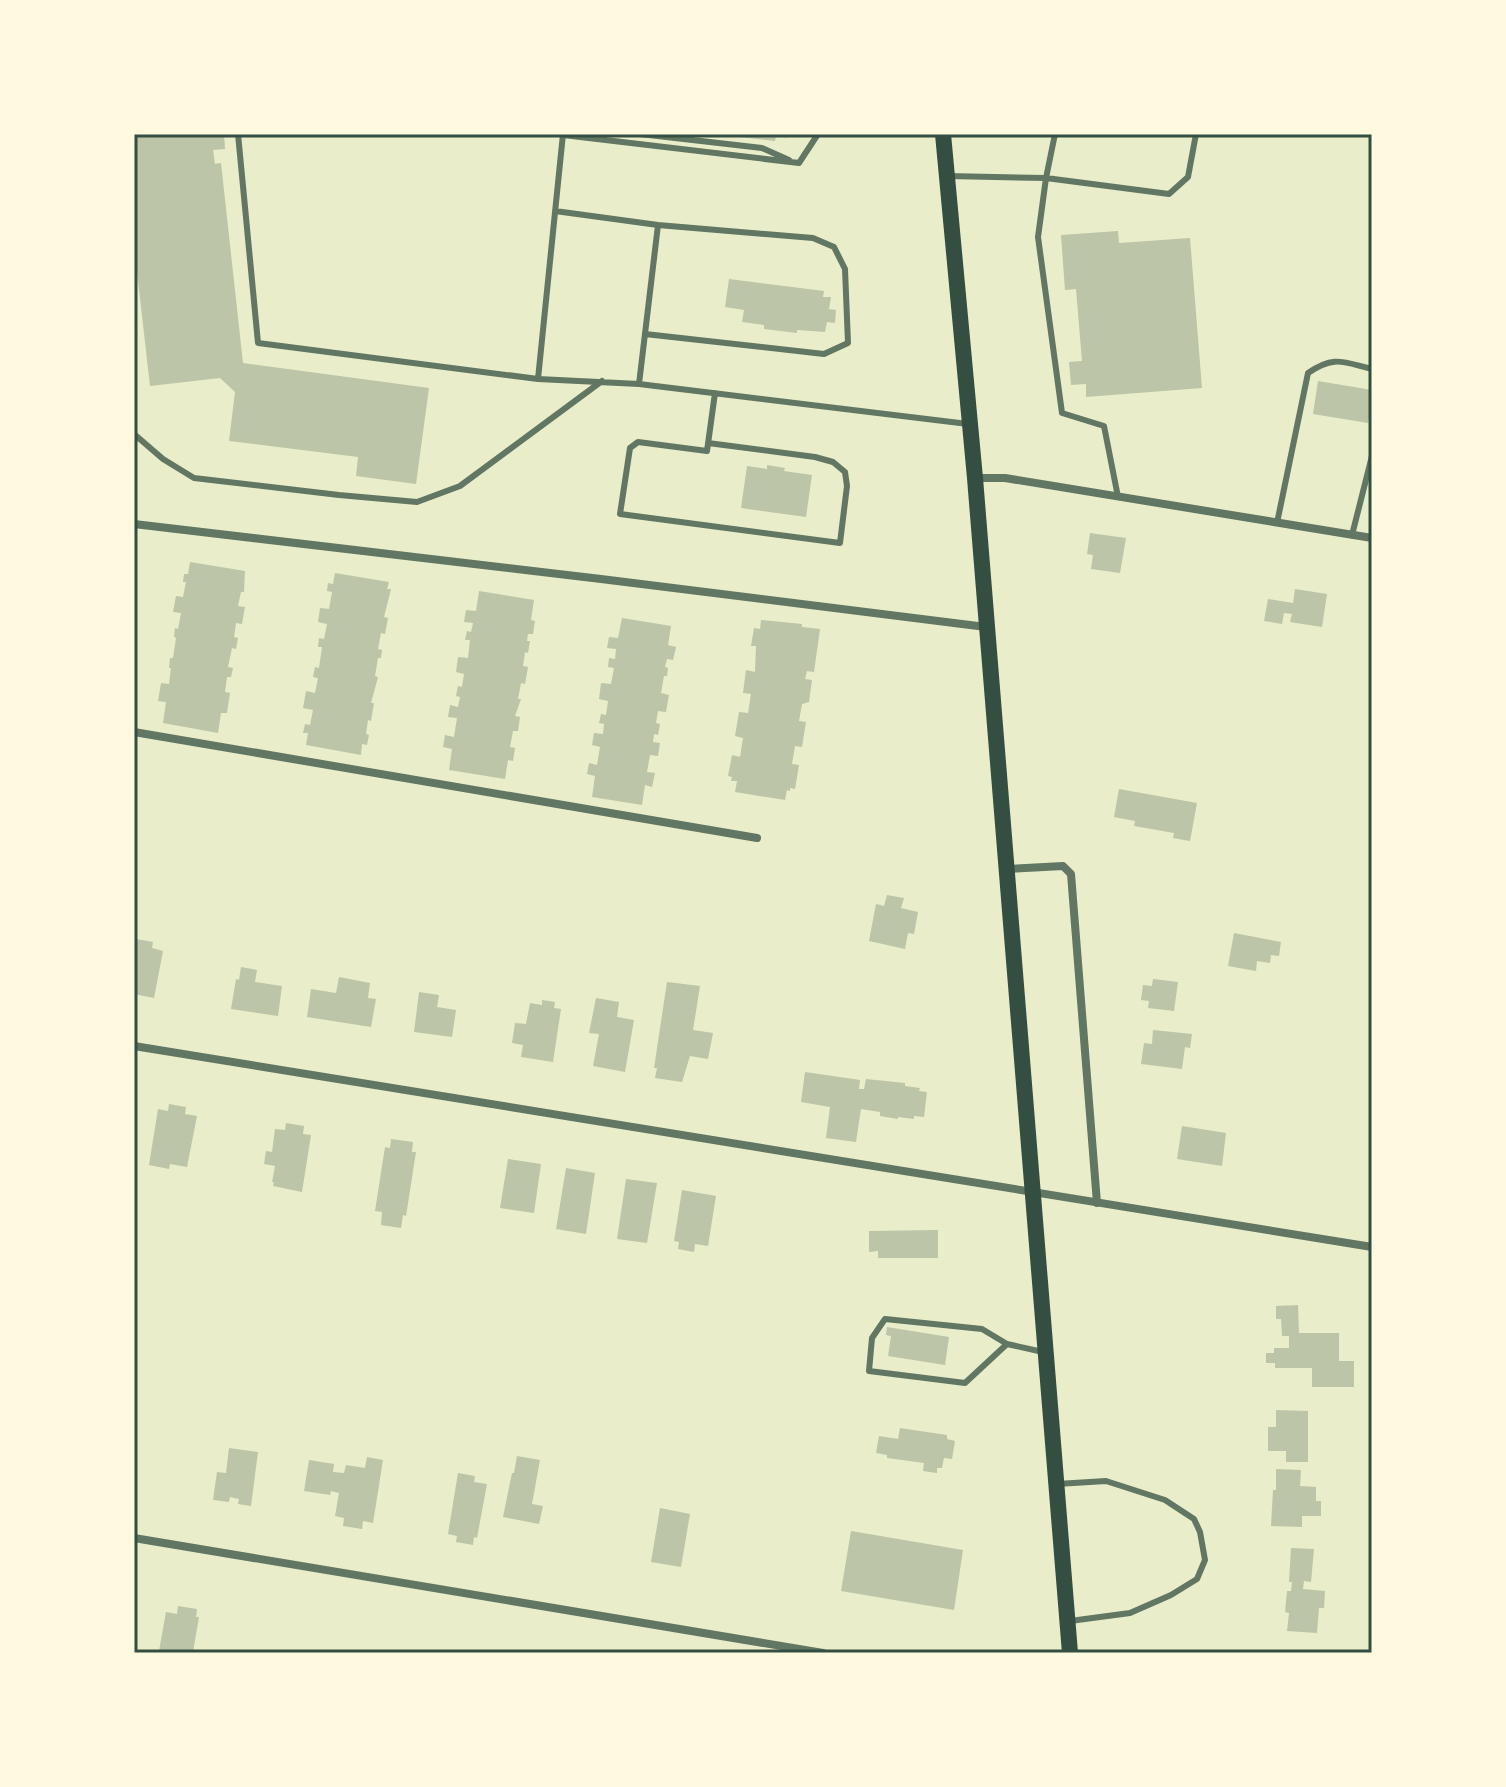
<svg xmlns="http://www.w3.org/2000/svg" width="1506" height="1787" font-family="Karla,sans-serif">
<rect width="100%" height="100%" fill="#e9edc9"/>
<!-- building -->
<path fill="#bcc5a7" d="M134,134H224L225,149L213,150L215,164L221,163L243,363L429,388L416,484L356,476L358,457L229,441L235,392L220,378L150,386L134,245Z
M731,134H787V138L776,136L775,141L731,136Z
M1118,231L1119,243L1190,238L1202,388L1086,397V384L1071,385L1069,362L1082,361L1076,289L1065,290L1061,235Z
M729,279L824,291L823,297H831L829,309L836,310L835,323L827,322L825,332L797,330V333L764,329V325L742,322L744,310L725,307Z
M1318,381L1372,390V403L1368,423L1313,414Z
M767,465L785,468L784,471L812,475L806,517L741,508L747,466L767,469Z
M1090,533L1126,538L1120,573L1091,569L1093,555L1087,554Z
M190,562L245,571L244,592H241L238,606L245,607L242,624L236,623L234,637L238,638L236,649L232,648L228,667L233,668L231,677H227L225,692L230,693L227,713H221L218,733L163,723L166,702L158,701L161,683L169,684L171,668H169L170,658H173L176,638L174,637L175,628L178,629L181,613L173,612L176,596L183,597L186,582H183L184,574H188Z
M335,573L389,582L387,589H391L384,617L388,618L385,634L381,633L378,649L382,650L381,658H378L375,676L378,677L371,703H374L371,721L368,720L366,734L369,735L367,745L362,744L361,755L306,745L308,733H303L305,724L310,725L313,710L303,708L306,691L315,693L318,678L313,677L315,667L319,668L322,647H318L319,638L324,639L327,624L318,622L320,608L329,609L332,592L327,591L328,583L333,584Z
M1295,589L1327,594L1322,627L1290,622L1292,614L1284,613L1282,624L1264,621L1268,599L1293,603Z
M479,591L534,600L531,620L535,621L533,634H528L527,641H530L528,653L525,652L523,666L528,667L525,684L521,683L518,699H521L515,716L520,717L518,731H513L510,747L515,748L513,761L508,760L505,779L449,770L452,749L443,747L445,735L454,737L457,718L448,717L450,705L458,707L460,697L456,696L458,686L462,687L464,674L456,672L458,657L468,658L470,640H465L467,631L471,632L473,623L464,622L466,610L476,611Z
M622,618L671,626L668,645L676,647L673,660L667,659L665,667L668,668L667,676H664L661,693L669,695L666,712L658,711L656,723L660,724L658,735L654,734L653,742L660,743L658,756L650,755L647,772L655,773L652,787L645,785L642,805L592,797L595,776L587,774L589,763L597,765L600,747L592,745L594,733L603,734L604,724L599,723L601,714L606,715L608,701L599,699L601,683L611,684L614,668L608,667L609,658L615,659L616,649L607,648L609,637L618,638Z
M761,620L802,624V627L820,629L814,672L807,671L805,679L812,680L809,702L802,704L799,721L806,722L802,747L795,746L792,764L799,765L795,789L790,788V791L787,790L785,800L735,792L737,781H731L732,777L728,776L732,755L740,757L743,738L735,736L739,712L748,713L751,694L743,693L746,670L755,672L756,646H751L754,628L760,629Z
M1119,789L1197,803L1190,841L1173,838L1174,833L1134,826L1135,821L1114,817Z
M887,895L904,898L901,908L918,912L914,934L908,933L905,949L869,941L876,904L884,906Z
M1234,933L1281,942L1279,956L1271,955L1270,963L1257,961L1256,971L1228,966Z
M136,939L153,942L152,948L163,951L154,998L134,994Z
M241,967L257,970L255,982L282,986L278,1016L231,1009L236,979L239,980Z
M339,977L370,983L368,998L376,999L371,1027L307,1017L311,989L336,993Z
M1153,979L1178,982L1174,1011L1148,1008L1149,1001L1141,1000L1143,985L1152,986Z
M667,982L700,986L693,1030L713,1033L708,1059L690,1056L682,1082L655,1078L657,1068H654Z
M419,992L439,995L437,1007L456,1010L452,1037L414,1032Z
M596,998L619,1002L617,1017L634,1020L625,1072L593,1066L599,1034L589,1033Z
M542,1000L555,1002L554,1008L561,1009L553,1062L521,1057L523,1045L512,1043L515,1023L526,1024L530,1003L542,1005Z
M1153,1030L1192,1034L1190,1048L1185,1047L1182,1069L1141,1064L1144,1043L1152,1044Z
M805,1072L860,1080L859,1089H864L866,1079L905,1083V1086L920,1088L919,1091L927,1092L924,1117L914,1116V1119L898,1117V1119L880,1116V1112L861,1109L856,1142L826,1138L830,1107L801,1102Z
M169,1104L186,1107L185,1114L197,1116L187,1167L170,1164L169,1169L149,1165L158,1109L168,1111Z
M286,1123L304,1126L303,1134L311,1135L302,1192L273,1186L274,1182H272L275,1166L264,1164L266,1151L272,1152L275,1129L285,1130Z
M1182,1126L1226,1133L1222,1166L1177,1159Z
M391,1139L413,1142L412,1152H416L406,1216L403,1215L401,1228L381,1225L382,1212L375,1211L385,1147L390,1148Z
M508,1159L541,1164L534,1213L500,1208Z
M566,1168L595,1173L586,1234L556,1229Z
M626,1179L657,1183L647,1243L617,1239Z
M682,1190L716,1196L708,1246L695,1244L694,1252L678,1249L679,1242L674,1241Z
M938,1230V1258H878V1251L869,1252V1231Z
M1298,1305L1299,1333H1339V1361H1354V1387H1312V1368H1275V1363H1266V1353H1274V1348H1289V1336H1282L1281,1319H1276V1306Z
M887,1327L949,1337L945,1365L888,1356L891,1336L886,1335Z
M1276,1410L1308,1411V1462H1286V1451H1268V1427H1276Z
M900,1428L947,1435V1439L955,1441L952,1459L944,1458L942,1468H937V1473L923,1471L924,1463L887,1458V1455L876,1453L879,1436L898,1439Z
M229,1448L258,1452L251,1506L238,1504L239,1499L230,1497L229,1502L213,1500L217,1472L226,1473Z
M517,1456L540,1460L532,1504L543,1506L539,1524L503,1517L512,1473H514Z
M367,1457L383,1460L373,1523L363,1521L362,1529L343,1526L344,1518L335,1516L339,1493L331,1491L330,1495L304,1491L309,1460L334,1464L333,1472L344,1473L346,1465L365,1468Z
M1276,1469L1301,1470L1300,1486L1316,1487V1501H1321V1516H1302V1527L1271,1526L1273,1490H1276Z
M458,1473L475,1476L474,1482L487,1484L477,1538L474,1537L473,1545L456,1542L457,1536L448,1534Z
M660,1508L690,1514L681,1567L651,1562Z
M851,1531L963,1550L954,1610L841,1591Z
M1291,1548L1314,1549L1311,1582L1304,1581L1303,1589L1325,1591L1324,1608H1319L1317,1633L1287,1631L1289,1613L1285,1612L1287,1591H1291L1292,1582H1289Z
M178,1606L197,1609L196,1617H199L193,1652L191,1653L159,1651L166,1612L177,1614Z"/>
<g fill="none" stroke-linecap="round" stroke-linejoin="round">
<!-- service -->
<path stroke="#617663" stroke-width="6" d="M238,134L258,343L538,379L563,134
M640,134L762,148L789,160
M563,135L799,163L818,134
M947,176L1046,178L1055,134
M555,211L658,225L639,384
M645,334L824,354L848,343L845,269L834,247L813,238L658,225
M538,379L639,384L968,424
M134,434L163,459L194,478L339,495L417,502L460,486L602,381
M708,443L815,457L833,462L845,472L847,486L840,543L620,514L630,448L638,442L707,451L715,393
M1118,497L1104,426L1062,413L1038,237L1046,178L1169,194L1188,177L1196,134
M1277,523L1308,373C1334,355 1343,362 1372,369
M1352,535L1372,456
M1007,1344L965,1383L869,1371L872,1338L885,1319L982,1329L1007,1344L1043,1352
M1057,1484L1106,1481L1165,1500L1194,1519L1200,1532L1205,1560L1197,1579L1171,1595L1130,1613L1070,1621"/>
<!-- minor -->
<path stroke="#617663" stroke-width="8" d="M975,478H1005L1372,538
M134,524L601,579L986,627
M134,732L757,838
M1007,869L1063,866L1071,874L1097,1203
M134,1046L1372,1247
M134,1538L823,1653"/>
<!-- secondary -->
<path stroke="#344e41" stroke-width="16" d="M943,134L975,478L1070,1653"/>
</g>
<!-- border -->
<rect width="1506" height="1787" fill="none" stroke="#fefae0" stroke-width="272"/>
<rect x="136" y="136" width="1234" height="1515" fill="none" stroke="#344e41" stroke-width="3"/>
</svg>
